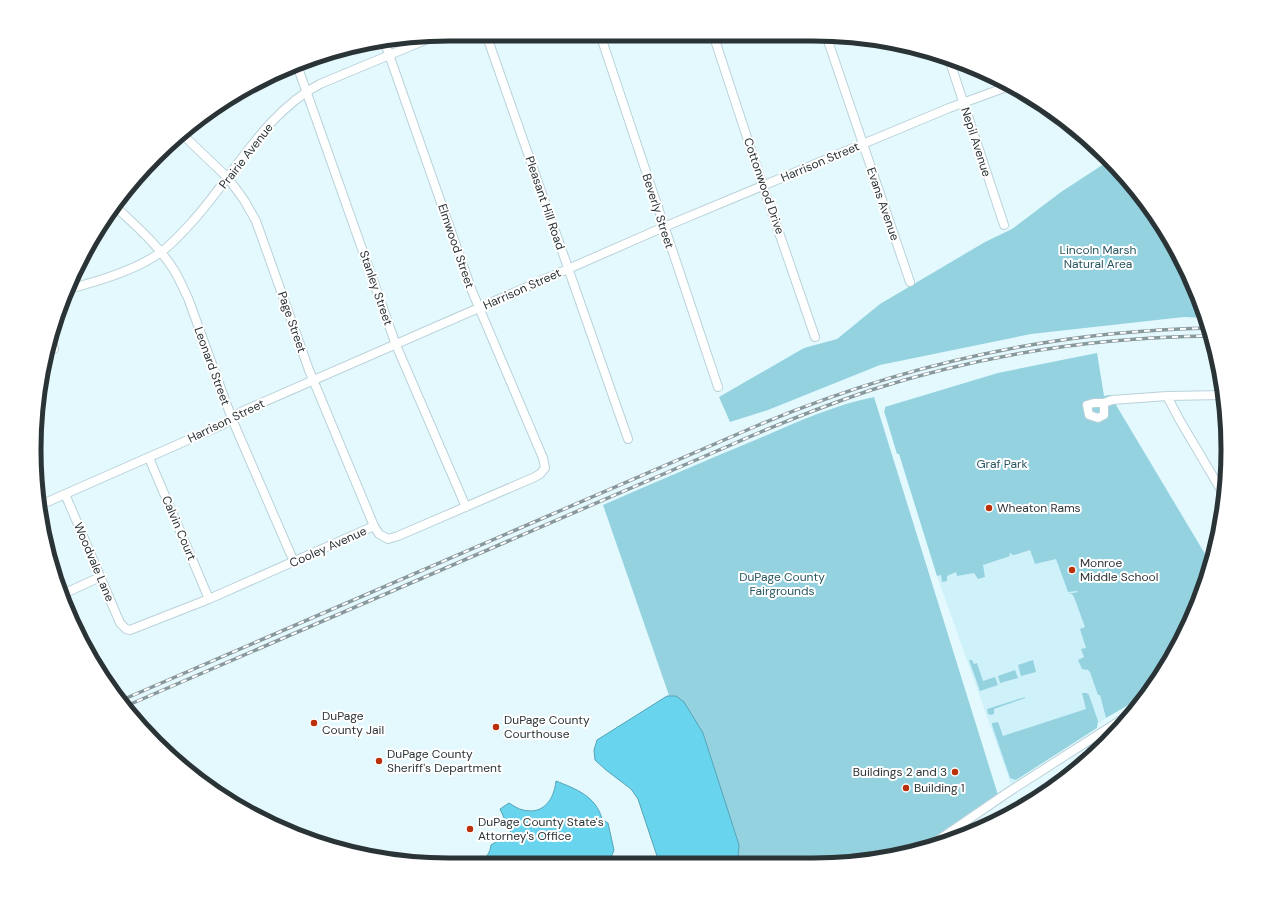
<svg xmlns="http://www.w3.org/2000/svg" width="1262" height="899" font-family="'DM Sans',sans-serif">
<rect width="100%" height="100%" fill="#e4f9fe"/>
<!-- built -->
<path fill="#cef1fa" d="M1097,353L1104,396L1110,395L1211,564L1192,615L1180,622L1185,633L1147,694L1106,718L1011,784L937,576L885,407L998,373Z"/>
<!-- green -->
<path fill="#95d2e0" d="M1110,160L1125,176L1172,242L1206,318L1184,317L1031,334L880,365L768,410L730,422L719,397L804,348L837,339L880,304L985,242L1012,229L1061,192Z
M1097,353L1104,396L1110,395L1211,564L1192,615L1180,622L1185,633L1147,694L1106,718L1100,695H1098L1090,672L1087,669V670L1082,669L1078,660L1084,657L1081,649L1086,648L1080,629L1085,627L1074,597L1072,594H1068L1078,592L1077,591L1068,592L1056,559L1035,564L1030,550L1014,555H1012L1011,553L1009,554L1010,556L983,565L985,577L978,579L974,573L957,576L956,572L947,576V581L942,582L941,575L937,576L899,454H897L884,411L885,410V407L998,373Z
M874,397L998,795L924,846L867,861L735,862L672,704L603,505C655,482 707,460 760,438C797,422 835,405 874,397Z
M969,660H972L974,664L977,663L983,681L995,677L998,685L980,691Z
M1033,660L1036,672L1021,676L1018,665Z
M1015,670L1018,678L1000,683L998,676Z
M1082,693H1087L1089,695L1098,721L1097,728L1016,780L1010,778L992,725V723L998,722L1003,736L1086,709Z
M1025,697V698L994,709V714L991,715L988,714L987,709Z"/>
<!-- water -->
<path fill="#69d4ed" stroke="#56a4b6" d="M667,696H676L684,702L703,733L739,845L738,857L727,862L661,863L658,859L638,799L631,789L606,770L595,760L594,750L597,740Z
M556,781C576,789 596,796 602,819L608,823L614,850L609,863L480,864C486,858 490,853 491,845L511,833L500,809L509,803C514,806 518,809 523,810C544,815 554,799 556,781Z"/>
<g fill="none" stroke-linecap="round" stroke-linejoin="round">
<!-- minor casing -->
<g stroke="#b9d2d9" stroke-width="10">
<path id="minor" d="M486,34L628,439
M600,34L718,387
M713,34L763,186L815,337
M826,35L910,282
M949,59L1004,225
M297,65L396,345L466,507
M183,135L228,178L244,200L256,221L309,370L374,526L379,534L388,539L398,536L535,477L540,474L545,468L543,458L472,291L385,43
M116,207C137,227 158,245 174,270C179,278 183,288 188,298L232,419L294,562
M68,289C96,282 138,269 161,252C172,244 182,233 191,223C233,177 264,113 320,84L435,36
M50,337L54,349
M1167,396L1179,419L1224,495
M1104,403H1094L1087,405L1089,415L1098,418L1104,415V403L1112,400L1167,396L1224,395
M149,458L209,599
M65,494L120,623L126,629L130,630L209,599L374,526
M38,506L222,425L243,411L664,227L949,108L1012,85
M61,595L100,577
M934,843L1010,791L1132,713"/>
</g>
<!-- minor -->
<use href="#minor" stroke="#fff" stroke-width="8"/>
<!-- rail casing -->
<g stroke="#89989c" stroke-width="3.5">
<path id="rail" d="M122,700L761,424C905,364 1053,331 1209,328
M126,706L733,444C778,424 824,406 871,390C981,355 1096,337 1211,336"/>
</g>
<!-- rail -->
<use href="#rail" stroke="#fff" stroke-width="2" stroke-dasharray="6" stroke-linecap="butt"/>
</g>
<!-- markers -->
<g fill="#ba3008" stroke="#fff" stroke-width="1.5">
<circle cx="989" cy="508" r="4"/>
<circle cx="1072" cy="570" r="4"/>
<circle cx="314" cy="723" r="4"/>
<circle cx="496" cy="727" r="4"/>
<circle cx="379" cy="761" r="4"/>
<circle cx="955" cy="772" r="4"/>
<circle cx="906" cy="788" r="4"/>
<circle cx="470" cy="829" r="4"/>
</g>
<g text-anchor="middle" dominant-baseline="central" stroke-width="4" stroke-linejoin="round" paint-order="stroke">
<!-- street labels -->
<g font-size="12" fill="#2a3336" stroke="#fff">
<text transform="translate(976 142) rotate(72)">Nepil Avenue</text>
<text transform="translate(246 156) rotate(-52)">Prairie Avenue</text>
<text transform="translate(820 162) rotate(-23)">Harrison Street</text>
<text transform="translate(764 186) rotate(71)">Cottonwood Drive</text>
<text transform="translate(545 203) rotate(71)">Pleasant Hill Road</text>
<text transform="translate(883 204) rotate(71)">Evans Avenue</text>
<text transform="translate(658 211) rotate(72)">Beverly Street</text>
<text transform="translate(456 246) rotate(71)">Elmwood Street</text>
<text transform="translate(376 288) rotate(71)">Stanley Street</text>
<text transform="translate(522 289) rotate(-24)">Harrison Street</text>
<text transform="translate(292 322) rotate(71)">Page Street</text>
<text transform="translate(212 366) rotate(70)">Leonard Street</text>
<text transform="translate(226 421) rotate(-26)">Harrison Street</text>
<text transform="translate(179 528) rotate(67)">Calvin Court</text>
<text transform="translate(328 547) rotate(-24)">Cooley Avenue</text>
<text transform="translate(94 562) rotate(67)">Woodvale Lane</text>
</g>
<!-- park labels -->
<g font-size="12" fill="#275660" stroke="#fff">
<text x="1098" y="250">Lincoln Marsh<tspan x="1098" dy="14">Natural Area</tspan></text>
<text x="1002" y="464">Graf Park</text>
<text x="782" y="577">DuPage County<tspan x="782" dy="14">Fairgrounds</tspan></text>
</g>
<!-- poi labels -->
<g font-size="12" fill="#2a3336" stroke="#fff" text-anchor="start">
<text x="997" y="508">Wheaton Rams</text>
<text x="1080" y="563">Monroe<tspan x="1080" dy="14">Middle School</tspan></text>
<text x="322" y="716">DuPage<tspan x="322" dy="14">County Jail</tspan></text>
<text x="504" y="720">DuPage County<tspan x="504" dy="14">Courthouse</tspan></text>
<text x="387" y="754">DuPage County<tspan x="387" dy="14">Sheriff's Department</tspan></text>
<text x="947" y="772" text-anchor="end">Buildings 2 and 3</text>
<text x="914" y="788">Building 1</text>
<text x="478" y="822">DuPage County State's<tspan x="478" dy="14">Attorney's Office</tspan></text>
</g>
</g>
<!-- crop -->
<path d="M0 0H1262V899H0ZM449 41H813A408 408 0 0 1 1221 449V450A408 408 0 0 1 813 858H449A408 408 0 0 1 41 450V449A408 408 0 0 1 449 41Z" fill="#fff" fill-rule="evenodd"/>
<path fill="none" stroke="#2a3336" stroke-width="5" d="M449 41H813A408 408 0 0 1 1221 449V450A408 408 0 0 1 813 858H449A408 408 0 0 1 41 450V449A408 408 0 0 1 449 41Z"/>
</svg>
